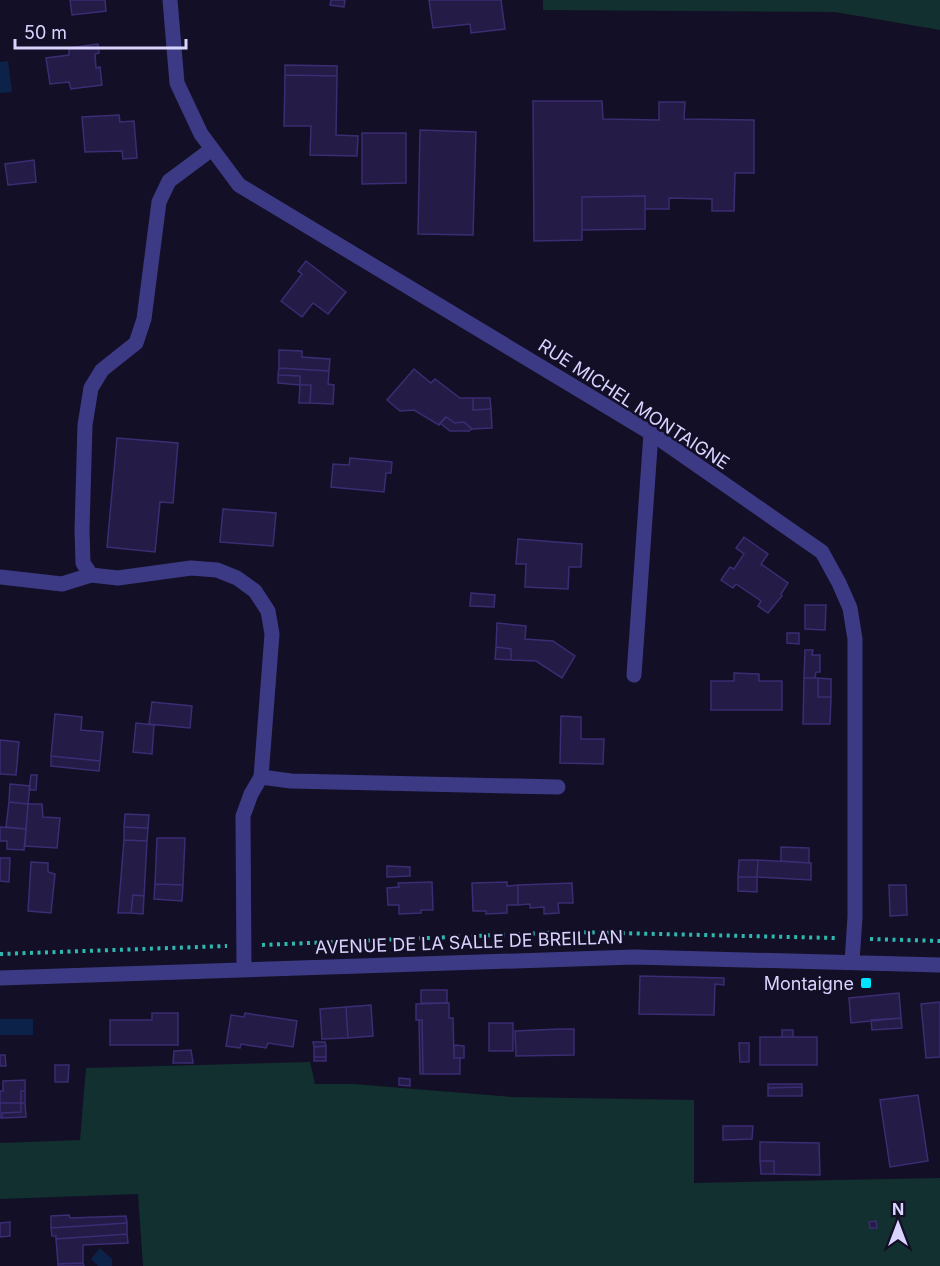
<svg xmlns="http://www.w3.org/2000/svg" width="940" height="1266" font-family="Inter,sans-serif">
<rect width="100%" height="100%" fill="#130f26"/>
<!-- green -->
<path fill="#12302f" d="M543,0H940V30L835,12L543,10Z
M310,1062L315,1084H353L512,1097L694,1100V1183L940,1178V1266H143L138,1194L0,1199V1143L80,1140L86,1068Z"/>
<!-- water -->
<path fill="#0c2248" d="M8,61L12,92L0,93V62Z
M0,1019H33V1035H0Z
M100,1248L112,1259V1266H98L91,1259Z"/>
<!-- building -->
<path fill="#241b47" stroke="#3b2d73" stroke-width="1.5" d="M70,0H105L106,11L72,15Z
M331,0H345L344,7L330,5Z
M429,0H501L505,29L471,33L470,24L433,28Z
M98,44L99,53L95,54L96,68L100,67L102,85L71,89L69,82L50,84L46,58L69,55V48Z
M285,65L337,66V76L285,75Z
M285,75L337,76L336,135L358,136L357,156L310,155L311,126H284Z
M533,101H602L603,119L659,120V102H685L684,119L754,120V173H735L734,211H712V199L669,198V209H645V196L582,197V240L534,241Z
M119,115L120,122L134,121L137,158L123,159L122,151L85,152L82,117Z
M420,130L476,132L473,235L418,234Z
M362,133H406V183L362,184Z
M34,160L36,182L8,185L5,164Z
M645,196V229L582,230V197Z
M306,261L346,292L328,314L313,303L302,317L281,301L302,274L298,271Z
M279,350L302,351V357L330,359L329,371L279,368Z
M279,368L329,371L328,384L334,385L333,404L310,403L311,385H300V376L278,375Z
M414,369L431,383L435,379L460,398H473V410L491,409L492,428L472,429L464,422L455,423L446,417L439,425L414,410L400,411L387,400Z
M278,375L300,376V385L278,383Z
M300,385H311L310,403H299Z
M473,398H490L491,409L473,410Z
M446,417L455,423L464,422L472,429L469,431H450L440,423Z
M117,438L178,443L173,503L160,502L155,552L107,547Z
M350,458L392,462L391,473H386L384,492L331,487L333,464L349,465Z
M223,509L276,513L273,546L220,542Z
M744,537L768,554L761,564L788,583L781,594L782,596L768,613L758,606L761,601L736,584L733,588L721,580L730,567L734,569L744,554L736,548Z
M518,539L582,544L581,567H569L568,589L525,587L526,564H516Z
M471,593L495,595L494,607L470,606Z
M805,605H826L825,630L805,629Z
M497,623L526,626L525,639L553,641L575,656L562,678L536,661L511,660V649L496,647Z
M787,633H799V644L787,643Z
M496,647L511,649V660L495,659Z
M805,650H813L812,655H820V672H816L815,678H804Z
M734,673L759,674V681H782V710H711V681H734Z
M804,678H818V697H831L830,724H803Z
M818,678L831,679V697H818Z
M152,702L192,706L190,728L149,724Z
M55,714L82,717L81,730L103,732L100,761L51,756Z
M561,716L581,717V739H604L603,764L560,763Z
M136,723L154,725L152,754L133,752Z
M0,740L19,742L16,775L0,774Z
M51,756L100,761L99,771L51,766Z
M31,775H37L36,790H29Z
M10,784L30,786L28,804L9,802Z
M9,802L28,804L26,829L6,827Z
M28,804H42L43,817L60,818L57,848L25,846Z
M125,814L149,815L148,828L124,827Z
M0,827L26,829L24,850L7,849V841H0Z
M124,827L148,828L147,841L124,840Z
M157,838H185L183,885L155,884Z
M124,840L147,841L144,896L133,895L131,913H118Z
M781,847L809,848V863L781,861Z
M0,858H10L9,882L0,881Z
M739,860H758L757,877H738Z
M758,860L811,863V880L757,877Z
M31,862L48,863V872L55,874L51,913L28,911Z
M387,866L410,867V876L387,877Z
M738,877H757V892L738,891Z
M432,882L433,910H421V913L399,914V905H388L387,888L399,887L398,883Z
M507,882V886L518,885V905H507V913L486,914V911H473L472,883Z
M572,883L573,903H558L559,913L544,914V907L530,908V904L518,905V885Z
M155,884L183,885L182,901L154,899Z
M889,885H906L907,915L890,916Z
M133,895L144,896L143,914L131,913Z
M640,976L724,978V985L715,984L714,1015L639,1014Z
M421,990H447V1003H421Z
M899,993L901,1018L851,1023L849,998Z
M940,1002V1057L926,1058L921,1004Z
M449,1003V1018H453L454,1058H460V1074H423L422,1020H416V1004Z
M371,1005L373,1036L348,1038L346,1007Z
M346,1007L348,1038L322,1039L320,1009Z
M152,1013H178V1045H110V1020H152Z
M245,1013L297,1021L293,1047L268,1043L266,1048L241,1044L240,1048L226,1046L231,1015L244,1017Z
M901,1018L902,1028L872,1030L871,1020Z
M419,1020H422L423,1074H420Z
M489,1023H513V1051H489Z
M559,1029H574V1055L516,1056L515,1031Z
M782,1030H793V1037H782Z
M760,1037H817V1065H760Z
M313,1042H325L326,1046L314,1047Z
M739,1043H749V1062H740Z
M454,1045L464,1046V1058H454Z
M326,1046V1057H314V1047Z
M191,1050L193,1063H173L174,1051Z
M0,1055H5L6,1066H0Z
M314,1057H326V1061H314Z
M55,1065H69L68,1082H55Z
M399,1078L410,1079V1086L399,1085Z
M25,1080V1091H21V1103H0V1091H3V1081Z
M768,1084H802V1087L768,1088Z
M802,1087V1096H768V1088Z
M21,1091H25V1103H21Z
M918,1095L928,1161L890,1167L880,1100Z
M0,1103H21V1112L2,1113V1118H0Z
M21,1103H25L26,1117L2,1118V1113L21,1112Z
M723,1126H753L752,1139L723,1140Z
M760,1142L819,1143L820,1175L774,1174V1161H760Z
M760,1161H774V1174H761Z
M69,1215L70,1218L126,1216L127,1223L51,1228V1216Z
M876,1221L877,1228H870L869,1222Z
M10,1222V1236L0,1237V1223Z
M127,1223V1234L56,1239V1236H52L51,1228Z
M127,1234L128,1243L83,1245V1263L58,1264L56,1239Z
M83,1263L84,1266H58V1264Z"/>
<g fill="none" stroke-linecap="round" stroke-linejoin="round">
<!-- path -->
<path stroke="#2fb8b0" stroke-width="4" stroke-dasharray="3 4.5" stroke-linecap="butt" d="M870,939L940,941
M262,945L569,932L836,938
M0,954L227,946"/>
<!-- minor -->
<path stroke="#3d3a85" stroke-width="15" d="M212,149L169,181L159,202L144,319L136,343L102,370L91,388L85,425L82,530L83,563L91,575L118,578L191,568L217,570L237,578L255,591L268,611L272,634L261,777L251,794L243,816L244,969
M0,577L62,584L91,575
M634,675L651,433
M261,777L291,781L558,787"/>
<!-- tertiary -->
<path stroke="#3d3a85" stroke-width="15" d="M170,0L177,83L201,134L239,185L651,433L822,552L839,583L850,608L855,639V917L852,962
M0,978L634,957L940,965"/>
</g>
<!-- markers -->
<rect fill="#00e5ff" stroke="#130f26" stroke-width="2" x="860" y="977" width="12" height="12" rx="3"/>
<g text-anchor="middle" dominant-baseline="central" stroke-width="5" stroke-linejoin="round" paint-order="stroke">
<!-- street labels -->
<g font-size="18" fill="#d9d4ff" stroke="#130f26">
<text transform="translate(634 404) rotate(33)">RUE MICHEL MONTAIGNE</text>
<text transform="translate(469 942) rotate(-2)">AVENUE DE LA SALLE DE BREILLAN</text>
</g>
<!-- poi labels -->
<g font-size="18" fill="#d9d4ff" stroke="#130f26" text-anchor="end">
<text x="854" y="983">Montaigne</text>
</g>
</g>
<!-- north arrow -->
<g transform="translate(898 1224)" stroke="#130f26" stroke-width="4.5" paint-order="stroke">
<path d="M0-4.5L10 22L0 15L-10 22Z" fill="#d9d4ff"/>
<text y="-9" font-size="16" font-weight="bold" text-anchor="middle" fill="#d9d4ff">N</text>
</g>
<!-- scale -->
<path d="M15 39v9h171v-9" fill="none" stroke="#d9d4ff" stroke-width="3"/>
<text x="24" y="39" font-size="18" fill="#d9d4ff" stroke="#130f26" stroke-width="4.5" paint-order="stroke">50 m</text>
</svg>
